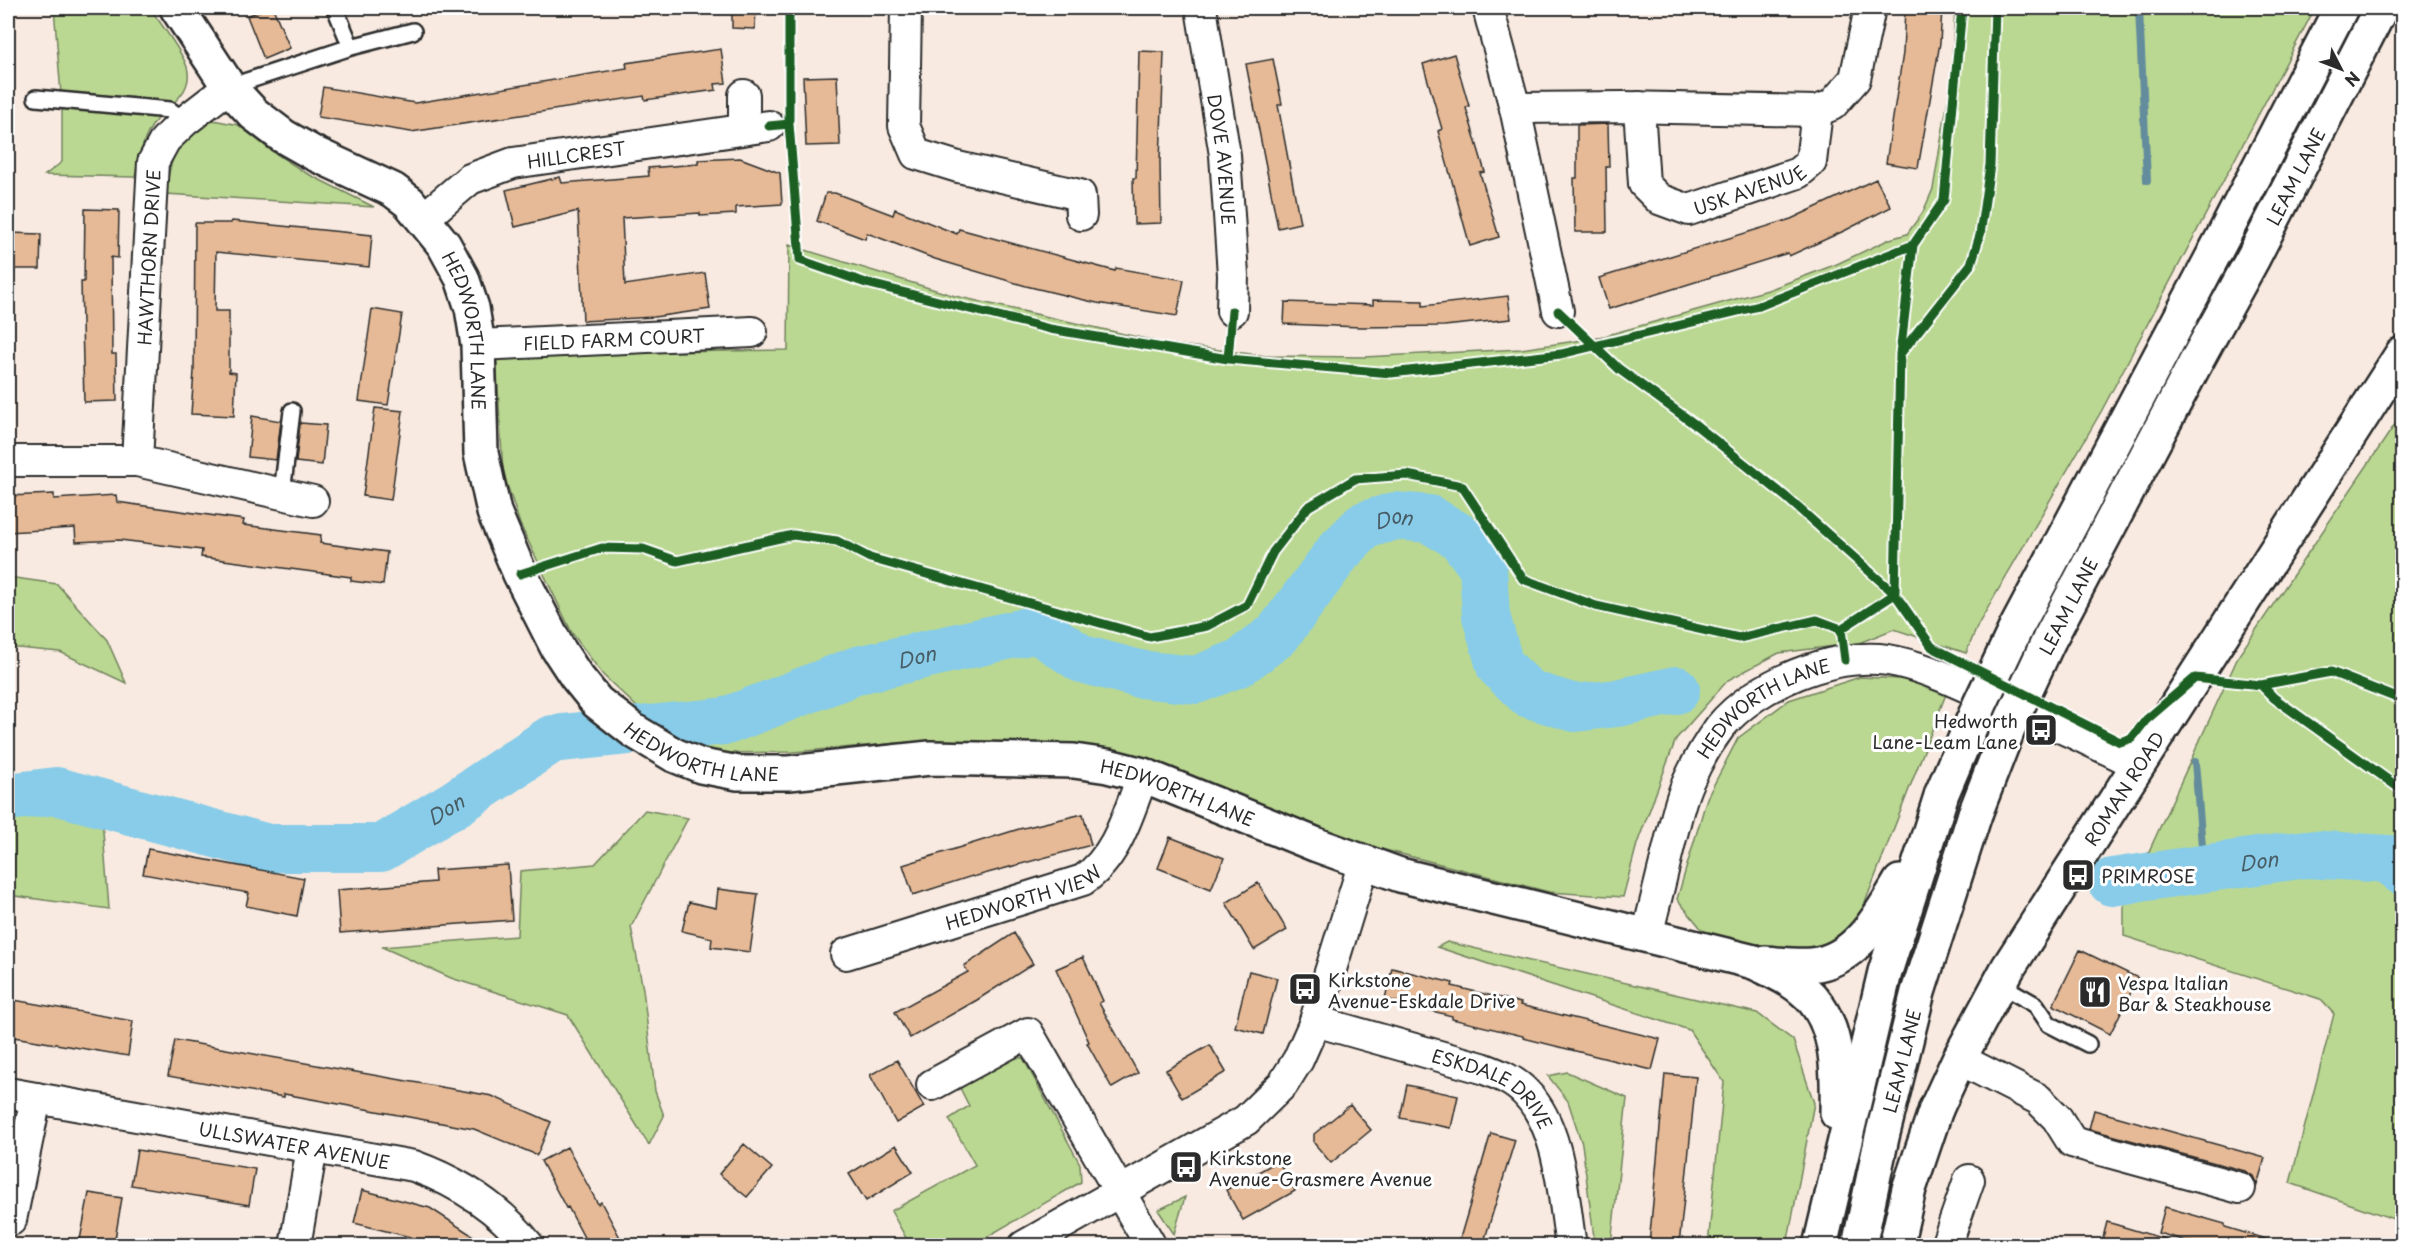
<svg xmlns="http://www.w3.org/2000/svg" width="2410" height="1253" font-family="'Playpen Sans',sans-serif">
<rect width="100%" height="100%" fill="#f8eae0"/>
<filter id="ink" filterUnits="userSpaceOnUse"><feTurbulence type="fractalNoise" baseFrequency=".0167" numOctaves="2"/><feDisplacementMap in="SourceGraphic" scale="12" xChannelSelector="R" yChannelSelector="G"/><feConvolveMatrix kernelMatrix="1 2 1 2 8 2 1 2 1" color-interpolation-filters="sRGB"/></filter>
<g filter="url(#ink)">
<!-- green -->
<path fill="#bad891" stroke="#72825e" stroke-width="1.5" d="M54,8H150C160,23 182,51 187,67C194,92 170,104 156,120C143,137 139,157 135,177L45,175L62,162V106Z
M1955,8H2315L2102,410L1978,625L1966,653L1894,629L1859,643L1779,653L1728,680L1676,739L1637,844L1623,897L1549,892L1362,844L1168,768L1061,745L935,740L793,752L728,753L701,751L654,723L603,675L572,633L520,524L503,472L496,355L788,350L789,245L955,296L1164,343L1267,356L1364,357L1521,349L1597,338L1768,290L1837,264L1890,239L1907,234L1923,212L1933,189L1950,86Z
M213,120L239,125L270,150L306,173L374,207L166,194C170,153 177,139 213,120Z
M2402,414V1222L2290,1183L2334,1014L2320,999L2124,936V873H2139L2239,655Z
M8,577L57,584L107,640L126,683L60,652L8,647Z
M1860,677L1921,680L1948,689L1857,923L1833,942L1784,952L1704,932L1677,899L1707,798L1738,738L1789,700Z
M8,789L100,793L109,909L8,895Z
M645,810L688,818L631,927L643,989L655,1091L664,1116L649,1145L568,1015L451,978L382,947L517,936L520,871L595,864Z
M1447,942L1757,1013L1793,1040L1814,1103L1787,1245H1708L1724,1082L1689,1030L1437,947Z
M1004,1057L1023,1058L1080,1164L1081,1182L973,1245H910L891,1211L975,1165L949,1119L969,1106L959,1086Z
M1567,1072L1627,1098L1611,1245H1595L1582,1144L1568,1101L1548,1076Z
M1185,1197L1174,1234L1158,1210Z"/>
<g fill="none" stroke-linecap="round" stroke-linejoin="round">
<!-- stream -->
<path stroke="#638c9d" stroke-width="8" d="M2139,8L2147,180
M2195,762L2204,870"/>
<!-- river -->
<g stroke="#88cce9" stroke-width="48">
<path id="s1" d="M8,797L56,791L268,848H381L456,803L552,739L726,721L858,670L1037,629L1082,659L1139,674L1196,680L1239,663L1277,635L1339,551L1365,525L1395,516L1429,519L1460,537L1483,568L1486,616L1500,666L1529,694L1575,708L1617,703L1676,690"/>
<path id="s2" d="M2112,882L2306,854L2389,859L2402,871"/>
</g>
</g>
<!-- building -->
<path fill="#e6ba96" stroke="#2b2b2b" stroke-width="1.5" d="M267,8H273L290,48L264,59L247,16Z
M732,8H756L755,29L732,28Z
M1905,8H1942L1940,43L1918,168L1886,163L1903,53Z
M721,49L726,83L715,84L716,90L645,100L644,96L411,132L318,117L323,87L415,103L627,68L626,63Z
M1139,51L1164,52L1160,162L1161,223L1134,224L1133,178H1136Z
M1454,54L1469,106L1466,108L1485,172L1480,173L1499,237L1470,246L1438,131L1442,129L1423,64Z
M1273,59L1282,104L1278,105L1300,223L1278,228L1246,64Z
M837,76L840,145L806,146L803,77Z
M1608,124L1609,167H1606L1607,232H1575L1574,178H1577V125Z
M740,158L780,173L782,204L736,207V214L700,216V213L622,218L625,285L705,273L710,309L654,317L583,321L578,211L515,227L506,190L560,177L562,183L649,176L648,168L698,164V160Z
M1876,179L1891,207L1846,230L1789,256L1788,253L1609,309L1599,278L1791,219Z
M826,193H835L893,215L895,209L957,234L959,229L1115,271L1116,268L1184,280L1177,316L1097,303L1026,286L935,259L867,233L865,239L817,221Z
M85,209L119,210L118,258L111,257L112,354H116L117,401L84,402L81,282H84Z
M232,221L372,235L369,267L216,252L215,311H229V372L236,373L234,416L191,414L194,371L195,223H231Z
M8,233L41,234L40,269H8Z
M1508,296L1511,319L1444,326L1361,327L1284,324L1285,302L1373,305V300L1423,301V306Z
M372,309L402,314L388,405L359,401Z
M375,408L403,411L391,500L363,496Z
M252,416L281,421L276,460L248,457Z
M300,423L326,425L322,465L296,462Z
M54,494V499L116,495L117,502L244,520L243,525L321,535L320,543L387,552L383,585L351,581V577L201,557L202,550L120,540L76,542L75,528L8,532V496Z
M1083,814L1091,845L973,877L972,876L913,895L903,865L1019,829Z
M1170,837L1224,858L1211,889L1158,868Z
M148,849L304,878L297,916L246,906L249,893L143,874Z
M508,865L512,920L340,933L337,890L435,882L434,870Z
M1258,883L1287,930L1254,950L1226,903Z
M718,889L758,894L750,952L711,947L712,938L682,931L689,902L716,908Z
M1014,933L1033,964L977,1000L910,1038L895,1012L968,972L964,966Z
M2080,950L2138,978L2110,1034L2053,1005Z
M1083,957L1103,1001L1099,1003L1138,1073L1112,1088L1087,1043L1089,1042L1056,969Z
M1392,968L1453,983L1452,986L1521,1003L1520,1005L1660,1039L1652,1070L1523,1038V1036L1452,1019V1016L1385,999Z
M1249,971L1277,978L1263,1034L1235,1027Z
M8,999L133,1021L128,1056L8,1036Z
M175,1040L492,1096L551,1122L537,1155L474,1129L284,1094V1097L168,1076Z
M1210,1045L1226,1072L1182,1098L1166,1070Z
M897,1060L924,1107L896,1123L870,1075Z
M1665,1074L1696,1077L1687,1170L1679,1245H1649Z
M1407,1085L1458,1096L1451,1128L1400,1118Z
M1350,1105L1371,1130L1331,1163L1314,1143V1134Z
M2094,1110L2265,1158L2257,1185L2253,1176L2245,1171L2089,1129Z
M1491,1133L1515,1140L1483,1245H1458Z
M744,1144L772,1168L747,1197L719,1174Z
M896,1145L913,1172L866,1201L849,1174Z
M567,1147L598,1204L601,1202L624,1245H588L568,1207L566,1208L541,1161Z
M137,1150L255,1169L249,1205L131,1185Z
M1278,1161L1295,1191L1243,1220L1226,1190Z
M362,1190L430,1208L487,1245H423L410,1237L354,1223Z
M89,1193L122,1198L114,1245H79Z
M2165,1207L2225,1224V1227L2269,1240L2268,1245H2202L2158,1233Z
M2107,1222L2168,1240L2167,1245H2101Z"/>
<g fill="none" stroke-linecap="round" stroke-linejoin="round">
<!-- service casing -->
<g stroke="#2b2b2b" stroke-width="20">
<path id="service" d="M335,8L351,47
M229,87L351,47L413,31
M36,98L170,110L185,121
M282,493L292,411
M1999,984L2036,1005L2049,1024L2088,1044"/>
</g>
<!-- minor casing -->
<g stroke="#2b2b2b" stroke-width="34">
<g id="minor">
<path d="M906,8L904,126L916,154L958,167L1080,195L1081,215"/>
<path id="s3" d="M1201,8L1225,155L1233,275L1232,311"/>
<path d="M1488,8L1515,108L1624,107L1817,111L1832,105L1855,79L1870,8"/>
<path id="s4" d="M1639,107L1644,184L1659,199L1689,210L1798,173L1811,162L1817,111"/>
<path d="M1515,108L1558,311"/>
<path d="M744,129V95"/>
<path id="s5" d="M424,218L470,179L513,163L769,126"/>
<path id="s6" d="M478,345L752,332"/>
<path id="s7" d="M8,461H137L153,162L165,140L185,121L229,87"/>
<path d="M137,461L313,501"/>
<path id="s8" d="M1647,936C1655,903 1663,871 1671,838C1676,820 1680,799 1688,782C1696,764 1708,743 1720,727C1755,684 1833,652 1888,660C1919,665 1949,679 1978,692C2033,714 2086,738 2139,765"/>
<path id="s9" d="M846,954L1083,880C1118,856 1128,813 1143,775"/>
<path id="s10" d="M1315,1021L1482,1068C1498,1074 1514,1080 1526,1093C1561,1129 1563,1197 1571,1246"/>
<path d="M1959,1059L2038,1099L2057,1118L2072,1142L2240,1188"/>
<path d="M932,1085L1028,1033L1151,1246"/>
<path id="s11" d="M8,1093L414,1166C458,1182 499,1208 529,1246"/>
<path d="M11,1220L36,1098"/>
<path d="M295,1246L312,1148"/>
<path d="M1024,1246L1246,1120L1283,1084L1298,1060L1314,1024L1364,862"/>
<path d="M1946,1246L1969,1180"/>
</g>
</g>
<!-- tertiary casing -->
<g stroke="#2b2b2b" stroke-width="38">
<g id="tertiary">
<path id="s12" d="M177,8L229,87L254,114L283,136L313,153L393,190L409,202L444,245L462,278L472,308L478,345L481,453L494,512L520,574L557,647L576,676L597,702L634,731L674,755L701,766L738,773H789L930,758L1074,761L1108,766L1143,775L1317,845L1400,875L1754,962"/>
</g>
</g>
<!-- secondary casing -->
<g stroke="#2b2b2b" stroke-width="38">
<g id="secondary">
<path id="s13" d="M1936,1109L1959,1059L2008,968L2402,354"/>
</g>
</g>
<!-- trunk casing -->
<g stroke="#2b2b2b" stroke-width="38">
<g id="trunk">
<path d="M2016,628L2223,237L2341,8"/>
<path id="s14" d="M2049,640L2197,360L2253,258L2381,8"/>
<path d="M1754,962C1770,970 1788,977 1802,989C1839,1018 1838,1070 1837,1113"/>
<path d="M1765,963C1780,964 1796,966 1811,965C1856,961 1880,916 1900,882"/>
<path d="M1820,1246L1885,972L1942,793"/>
<path id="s15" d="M1859,1246L1882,1137L1918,992L1975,814"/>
<path d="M1896,1246L1909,1189L1936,1109"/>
</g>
</g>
<!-- service -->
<use href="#service" stroke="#fff" stroke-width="15"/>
<!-- minor -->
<use href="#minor" stroke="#fff" stroke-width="30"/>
<!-- tertiary -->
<use href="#tertiary" stroke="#fff" stroke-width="33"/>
<!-- secondary -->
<use href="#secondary" stroke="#fff" stroke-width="33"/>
<!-- trunk -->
<use href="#trunk" stroke="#fff" stroke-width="33"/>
<!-- trunk-bridge casing -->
<g stroke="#2b2b2b" stroke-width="38" stroke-linecap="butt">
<path id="trunk-bridge" d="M1942,793L1980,704L2016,628
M1975,814L2012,719L2049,640"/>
</g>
<!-- trunk-bridge -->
<use href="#trunk-bridge" stroke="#fff" stroke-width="33"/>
<!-- cycleway casing -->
<g stroke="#fff" stroke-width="13">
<path id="cycleway" d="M789,8V124
M769,126L789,124L800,260L866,283L1050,329L1228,359L1232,311
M1558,311L1619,369L1697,426L1786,497L1895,594L1932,647L2120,742L2132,738L2146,720L2195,678L2261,685L2331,672L2402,700
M1900,354L1913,245
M1228,359L1391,373L1561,354L1759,306L1913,245L1944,200L1962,8
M520,574L602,548L643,549L677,561L793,535L837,541L870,558L1150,637L1207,626L1247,605L1273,552L1308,507L1355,479L1407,475L1462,486L1523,579L1596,606L1739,638L1817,620L1841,629L1845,660
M1841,629L1895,594L1900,354L1971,264L1980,235L1990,165L1995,8
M2261,685L2274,698L2402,790"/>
</g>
<!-- cycleway -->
<use href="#cycleway" stroke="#1b5e20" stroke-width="9"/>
</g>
</g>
<!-- icons -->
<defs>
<g id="bus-square" transform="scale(1.725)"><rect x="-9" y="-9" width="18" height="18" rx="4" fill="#2b2b2b" stroke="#fff"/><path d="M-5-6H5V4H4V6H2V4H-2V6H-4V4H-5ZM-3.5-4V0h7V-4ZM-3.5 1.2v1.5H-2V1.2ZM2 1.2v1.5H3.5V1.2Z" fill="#fff"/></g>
<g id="restaurant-square" transform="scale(1.725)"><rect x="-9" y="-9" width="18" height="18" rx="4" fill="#2b2b2b" stroke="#fff"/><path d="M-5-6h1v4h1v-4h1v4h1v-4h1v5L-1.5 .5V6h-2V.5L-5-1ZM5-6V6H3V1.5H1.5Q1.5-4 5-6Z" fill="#fff"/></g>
</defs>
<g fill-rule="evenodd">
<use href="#bus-square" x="2041" y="730"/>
<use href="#bus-square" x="2078" y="875"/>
<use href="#bus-square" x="1305" y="989"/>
<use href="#restaurant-square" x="2095" y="992"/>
<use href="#bus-square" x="1186" y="1167"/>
</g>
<g text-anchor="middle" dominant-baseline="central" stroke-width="6" stroke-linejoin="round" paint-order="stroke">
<!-- street labels -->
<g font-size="18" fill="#2b2b2b" stroke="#fff">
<text stroke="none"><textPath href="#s5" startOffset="170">HILLCREST</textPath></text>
<text stroke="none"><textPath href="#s3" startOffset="153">DOVE AVENUE</textPath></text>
<text stroke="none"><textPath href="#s14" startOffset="525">LEAM LANE</textPath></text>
<text stroke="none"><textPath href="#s4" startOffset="194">USK AVENUE</textPath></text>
<text stroke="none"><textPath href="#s7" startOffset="333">HAWTHORN DRIVE</textPath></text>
<text stroke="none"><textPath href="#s12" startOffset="456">HEDWORTH LANE</textPath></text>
<text stroke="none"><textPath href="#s6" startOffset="136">FIELD FARM COURT</textPath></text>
<text transform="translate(2068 606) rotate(-63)">LEAM LANE</text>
<text stroke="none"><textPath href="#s8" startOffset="270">HEDWORTH LANE</textPath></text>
<text stroke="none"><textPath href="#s12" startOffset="978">HEDWORTH LANE</textPath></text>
<text stroke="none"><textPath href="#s13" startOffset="372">ROMAN ROAD</textPath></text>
<text stroke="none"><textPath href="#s12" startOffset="1464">HEDWORTH LANE</textPath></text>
<text stroke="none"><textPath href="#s9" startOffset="186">HEDWORTH VIEW</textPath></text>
<text stroke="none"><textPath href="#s15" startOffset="190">LEAM LANE</textPath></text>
<text stroke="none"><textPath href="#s10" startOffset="194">ESKDALE DRIVE</textPath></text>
<text stroke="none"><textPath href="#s11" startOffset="291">ULLSWATER AVENUE</textPath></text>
</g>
<!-- poi labels -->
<g font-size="18" fill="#2b2b2b" stroke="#fff" text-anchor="start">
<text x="2018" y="720" text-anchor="end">Hedworth<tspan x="2018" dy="21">Lane-Leam Lane</tspan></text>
<text x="2101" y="875">PRIMROSE</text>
<text x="1328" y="979">Kirkstone<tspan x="1328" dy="21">Avenue-Eskdale Drive</tspan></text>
<text x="2118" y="982">Vespa Italian<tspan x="2118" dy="21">Bar &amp; Steakhouse</tspan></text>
<text x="1209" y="1157">Kirkstone<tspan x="1209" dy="21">Avenue-Grasmere Avenue</tspan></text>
</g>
<!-- water labels -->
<g font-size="20" font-style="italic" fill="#475b64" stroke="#fff">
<text stroke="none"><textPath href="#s1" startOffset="1518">Don</textPath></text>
<text stroke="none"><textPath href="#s1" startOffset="960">Don</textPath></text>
<text stroke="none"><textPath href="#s1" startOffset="456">Don</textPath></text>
<text stroke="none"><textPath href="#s2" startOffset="148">Don</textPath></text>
</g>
</g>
<!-- margin -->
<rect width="2410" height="1253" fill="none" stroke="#fff" stroke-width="30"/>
<rect x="15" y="15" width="2380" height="1223" fill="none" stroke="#2b2b2b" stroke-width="2" filter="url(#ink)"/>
<!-- north arrow -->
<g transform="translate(2341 69) rotate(132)" stroke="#ffffff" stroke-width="4.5" paint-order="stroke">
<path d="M0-4.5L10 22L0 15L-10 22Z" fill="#2b2b2b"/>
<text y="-9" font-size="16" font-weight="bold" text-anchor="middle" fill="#2b2b2b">N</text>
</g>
</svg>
